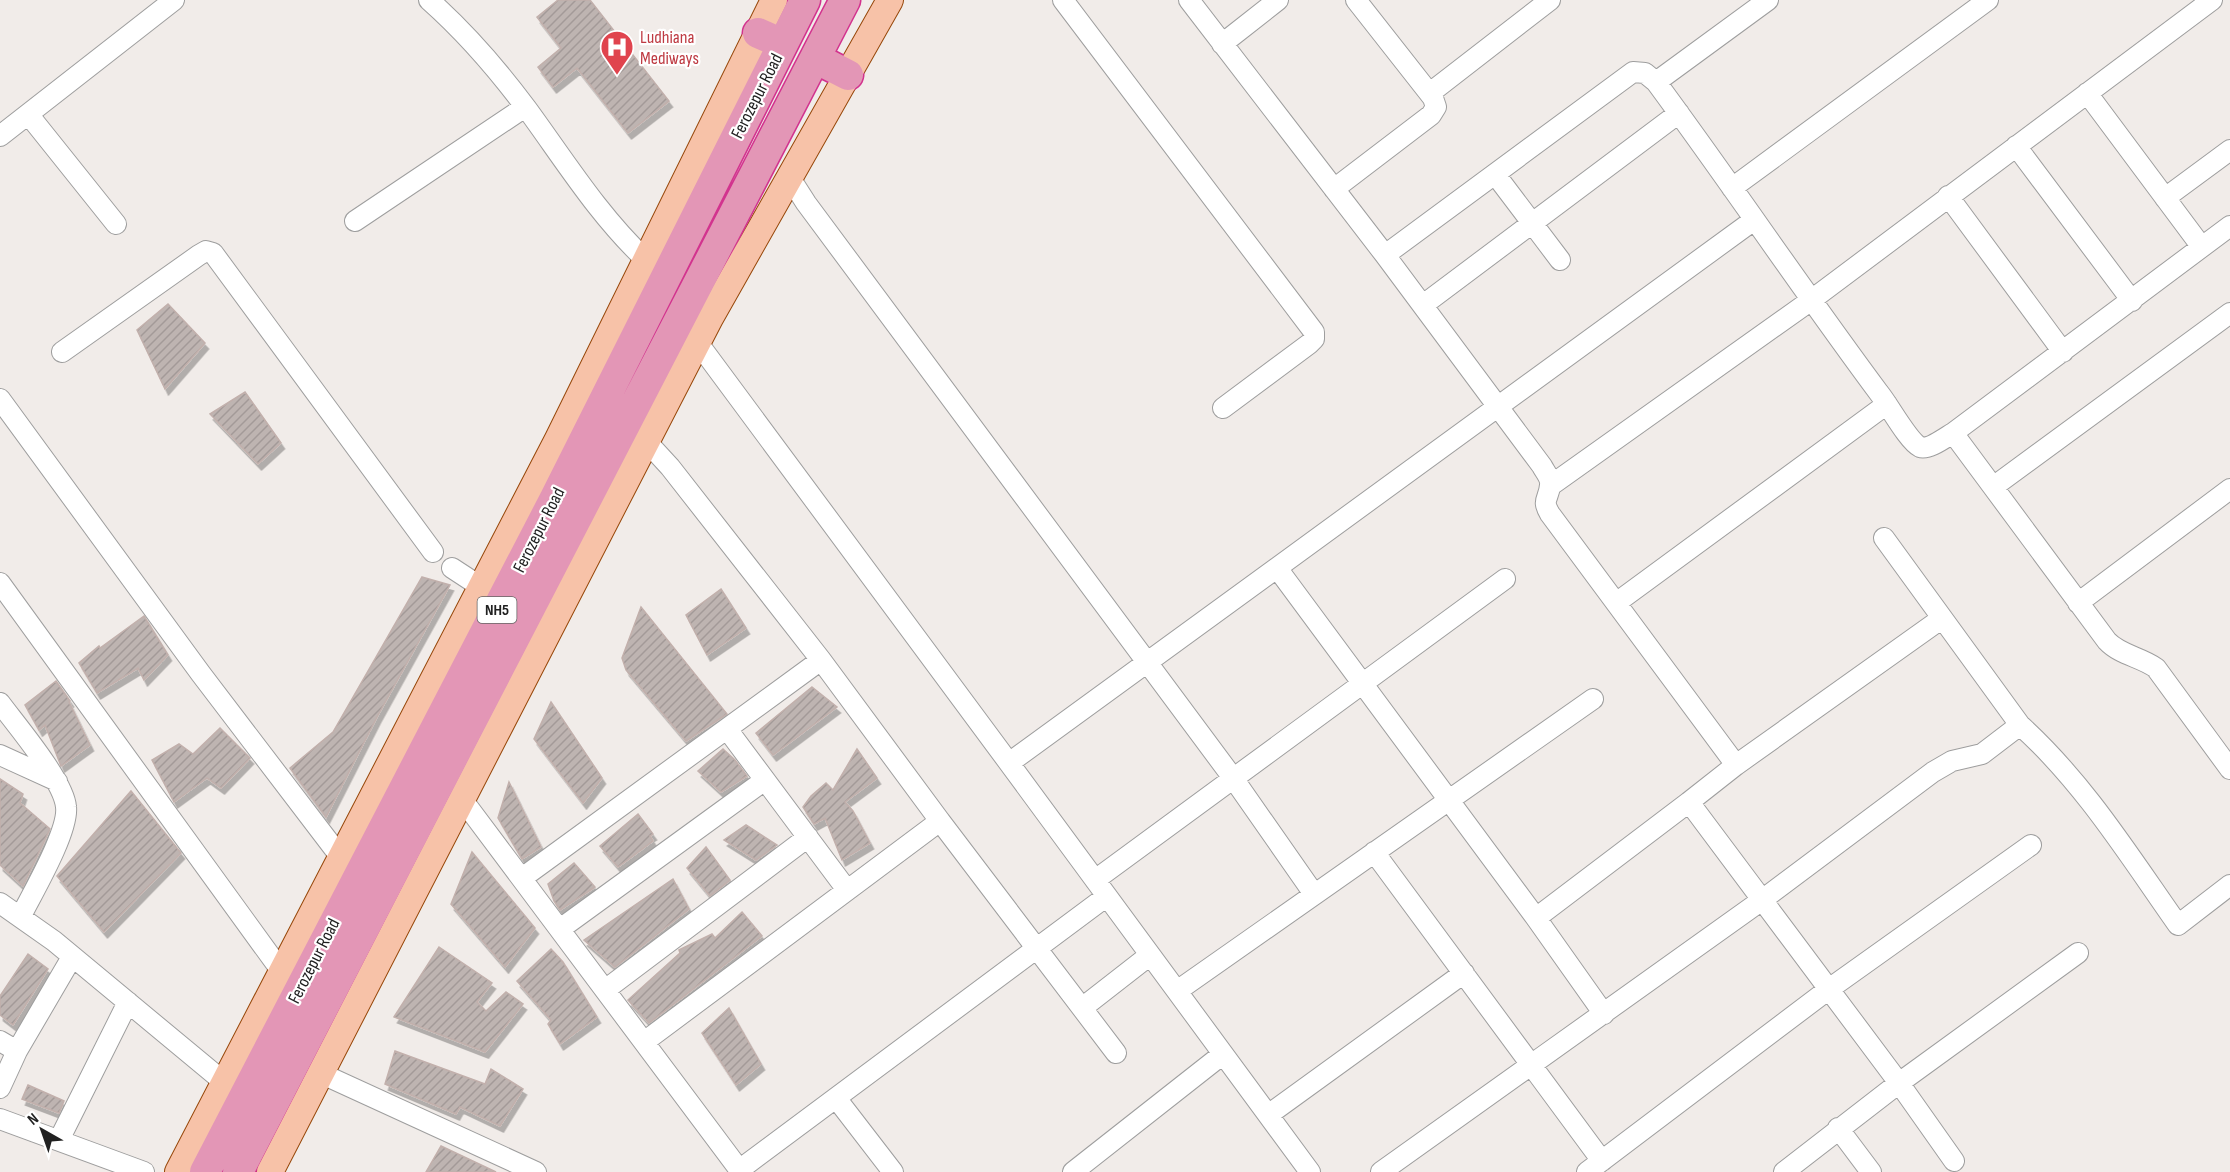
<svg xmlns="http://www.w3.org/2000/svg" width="2230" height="1172" font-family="'Sofia Sans Condensed',sans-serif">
<defs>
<pattern id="building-hatch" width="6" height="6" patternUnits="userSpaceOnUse" patternTransform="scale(1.5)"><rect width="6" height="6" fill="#beb4b1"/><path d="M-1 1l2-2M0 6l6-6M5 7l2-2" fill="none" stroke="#a39a98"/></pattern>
<filter id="shadow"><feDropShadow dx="3.5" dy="6" stdDeviation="0" flood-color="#0004"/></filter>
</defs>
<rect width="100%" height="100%" fill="#f1ece9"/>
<!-- building -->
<path fill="url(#building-hatch)" stroke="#c2b0ac" stroke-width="1.5" filter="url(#shadow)" d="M558,0H590L669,101L628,133L577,68L553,87L538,67L561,48L537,17Z
M168,304L205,343L165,389L137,330Z
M245,392L281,443L258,464L210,414Z
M422,577L450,585L377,717L326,817L290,768L333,732Z
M721,589L746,628L707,655L686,615Z
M641,607L727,714L686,741L626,670L622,658Z
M144,616L168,655L144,680L138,668L97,693L79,663L99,646L100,648Z
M56,681L70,701L69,702L90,745L61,766L45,725L39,730L25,705Z
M812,687L837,707L773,755L756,733Z
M551,702L602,778L583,803L534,739Z
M220,728L250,758L221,788L207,778L174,802L152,760L179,744L193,754Z
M723,749L735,760L747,776L721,792L698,771Z
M857,749L877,778L845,802L853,811L870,843L842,860L825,818L814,824L803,807L811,796L826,783L833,790Z
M0,779L23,794L20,803L50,829L23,886L0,865Z
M509,782L541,847L522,859L498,818Z
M131,791L181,853L104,932L57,876Z
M638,814L653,834L650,836L653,841L618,867L600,846Z
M746,825L777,845L756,860L724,840Z
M706,847L730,880L710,896L687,868Z
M472,852L535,928L505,967L451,904Z
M574,863L595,887L560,910L554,901L548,884Z
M673,879L689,909L615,967L584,940Z
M742,912L762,936L649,1023L628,1000L680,953L679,950L712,934L715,938Z
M439,947L492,983L477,1002L486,1011L506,992L523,1004L485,1052L394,1017Z
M551,949L563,962L597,1017L560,1044L548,1024L551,1020L517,981Z
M28,954L48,969L13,1025L0,1015V996Z
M729,1008L761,1064L736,1085L702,1033Z
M395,1051L485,1084L491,1069L523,1089L500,1126L460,1107L456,1114L385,1084Z
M28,1085L64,1101L59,1113L22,1099Z
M441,1146L496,1172H426Z"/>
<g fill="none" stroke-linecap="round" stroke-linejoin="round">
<!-- minor casing -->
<g stroke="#9e9e9e" stroke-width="22">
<path id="minor" d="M429,0C465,32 498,70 527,109C565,161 599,216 646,260
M1063,0L1314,332V339L1309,344L1223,408
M1189,0L1385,255L1542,466C1545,472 1551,478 1550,485C1549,500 1541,499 1550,514L1736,765L1689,802L1899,1083L1954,1161
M1768,0L1656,82C1732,185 1803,291 1879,393C1889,405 1908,441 1920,447C1929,450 1946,437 1953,433L2230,226
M1222,44L1278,0
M1430,93L1550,0
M2087,93L2201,246
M28,114L116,224
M0,136L174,0
M2016,146L2132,301
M1495,174L1560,260
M790,178L806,203L1233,778L1314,894
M1732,188L1988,0
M1334,189L1431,115L1436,107L1433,98L1356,0
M1948,196L2063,352
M2165,198L2230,150
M355,221L525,107
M1385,255L1633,72L1645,73L1656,82
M1423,305L1679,113
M698,343L1009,763
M62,352L199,255L206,251L213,253L433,552
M0,399L201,674L342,859
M1953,433L1993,487L2230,313
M1550,486L1810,301L2212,0
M1993,487L2107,641C2120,655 2141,657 2156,668L2230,769
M1884,538L2020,725C2084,783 2128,854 2178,925L2230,885
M452,568L481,587
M1277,568L1536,918L1604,1014
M0,583L282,972
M1616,603L1887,404
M2078,603L2230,489
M0,703C17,726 64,781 66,807C69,831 33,892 21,916
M727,729L847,890
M0,755L57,781
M1736,765L1941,619
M462,799L741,1172
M940,821L1116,1053
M1374,852L1602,1161
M522,878L821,660
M1095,880L1505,579
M0,903L54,941L224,1082
M1536,918L1689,802
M560,929L765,780
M605,990L808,837
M1177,991L1593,699
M1082,1008L1150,955
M0,1041L17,1051
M644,1042L940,821L821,660L670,467L647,442
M320,1073L536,1172
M0,1088L17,1051L72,957
M836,1098L893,1172
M1268,1115L1464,973
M0,1119L144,1172
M1838,1128L1871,1172
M59,1140L128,1002
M739,1170L1107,896
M1073,1172L1223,1054
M1310,1172L1009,763L1754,220
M1381,1172L1762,900L1933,772L1952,761L1982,754L2020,725
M1587,1172L1829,989L2031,845
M1784,1172L1899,1083L2078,953"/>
</g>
<!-- major casing -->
<g stroke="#964608" stroke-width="28">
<path id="major" d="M178,1172L558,439L774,0
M270,1172L710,318L890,0"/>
</g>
<!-- highway casing -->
<g stroke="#d2338e" stroke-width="33">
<path id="highway" d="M758,33L783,44
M815,58L848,75
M205,1172L555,498L805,0
M238,1172L845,0"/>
</g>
<!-- minor -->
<use href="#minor" stroke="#fff" stroke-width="20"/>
<!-- major -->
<use href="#major" stroke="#f7c2a8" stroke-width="26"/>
<!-- highway -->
<use href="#highway" stroke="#e396b6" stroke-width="30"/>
</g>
<!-- icons -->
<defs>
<g id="hospital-pin" transform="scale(1.725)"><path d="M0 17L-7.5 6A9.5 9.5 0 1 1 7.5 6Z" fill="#e0444e" stroke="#fff"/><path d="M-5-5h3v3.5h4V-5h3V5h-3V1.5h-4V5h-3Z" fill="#fff"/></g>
</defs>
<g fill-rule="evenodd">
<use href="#hospital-pin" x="617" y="47"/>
</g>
<g text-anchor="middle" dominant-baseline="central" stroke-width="4.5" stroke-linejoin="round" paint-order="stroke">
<!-- shield labels -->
<rect fill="#fff" stroke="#646464" stroke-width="1.5" x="477.5" y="597" width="39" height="26" rx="4.5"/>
<g font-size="16" font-weight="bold" fill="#212121">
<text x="497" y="610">NH5</text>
</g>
<!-- health labels -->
<g font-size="18" fill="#be3a42" stroke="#fff" text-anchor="start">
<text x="640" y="37">Ludhiana<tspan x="640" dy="21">Mediways</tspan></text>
</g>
<!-- street labels -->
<g font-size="18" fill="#212121" stroke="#fff">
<text transform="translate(757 96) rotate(-63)">Ferozepur Road</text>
<text transform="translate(539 530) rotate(-63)">Ferozepur Road</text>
<text transform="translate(314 961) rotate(-63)">Ferozepur Road</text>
</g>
</g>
<!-- north arrow -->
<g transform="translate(42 1130) rotate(320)" stroke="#ffffff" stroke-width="4.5" paint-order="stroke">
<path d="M0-4.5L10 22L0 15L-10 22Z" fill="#212121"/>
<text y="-9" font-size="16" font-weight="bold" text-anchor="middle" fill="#212121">N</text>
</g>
</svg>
